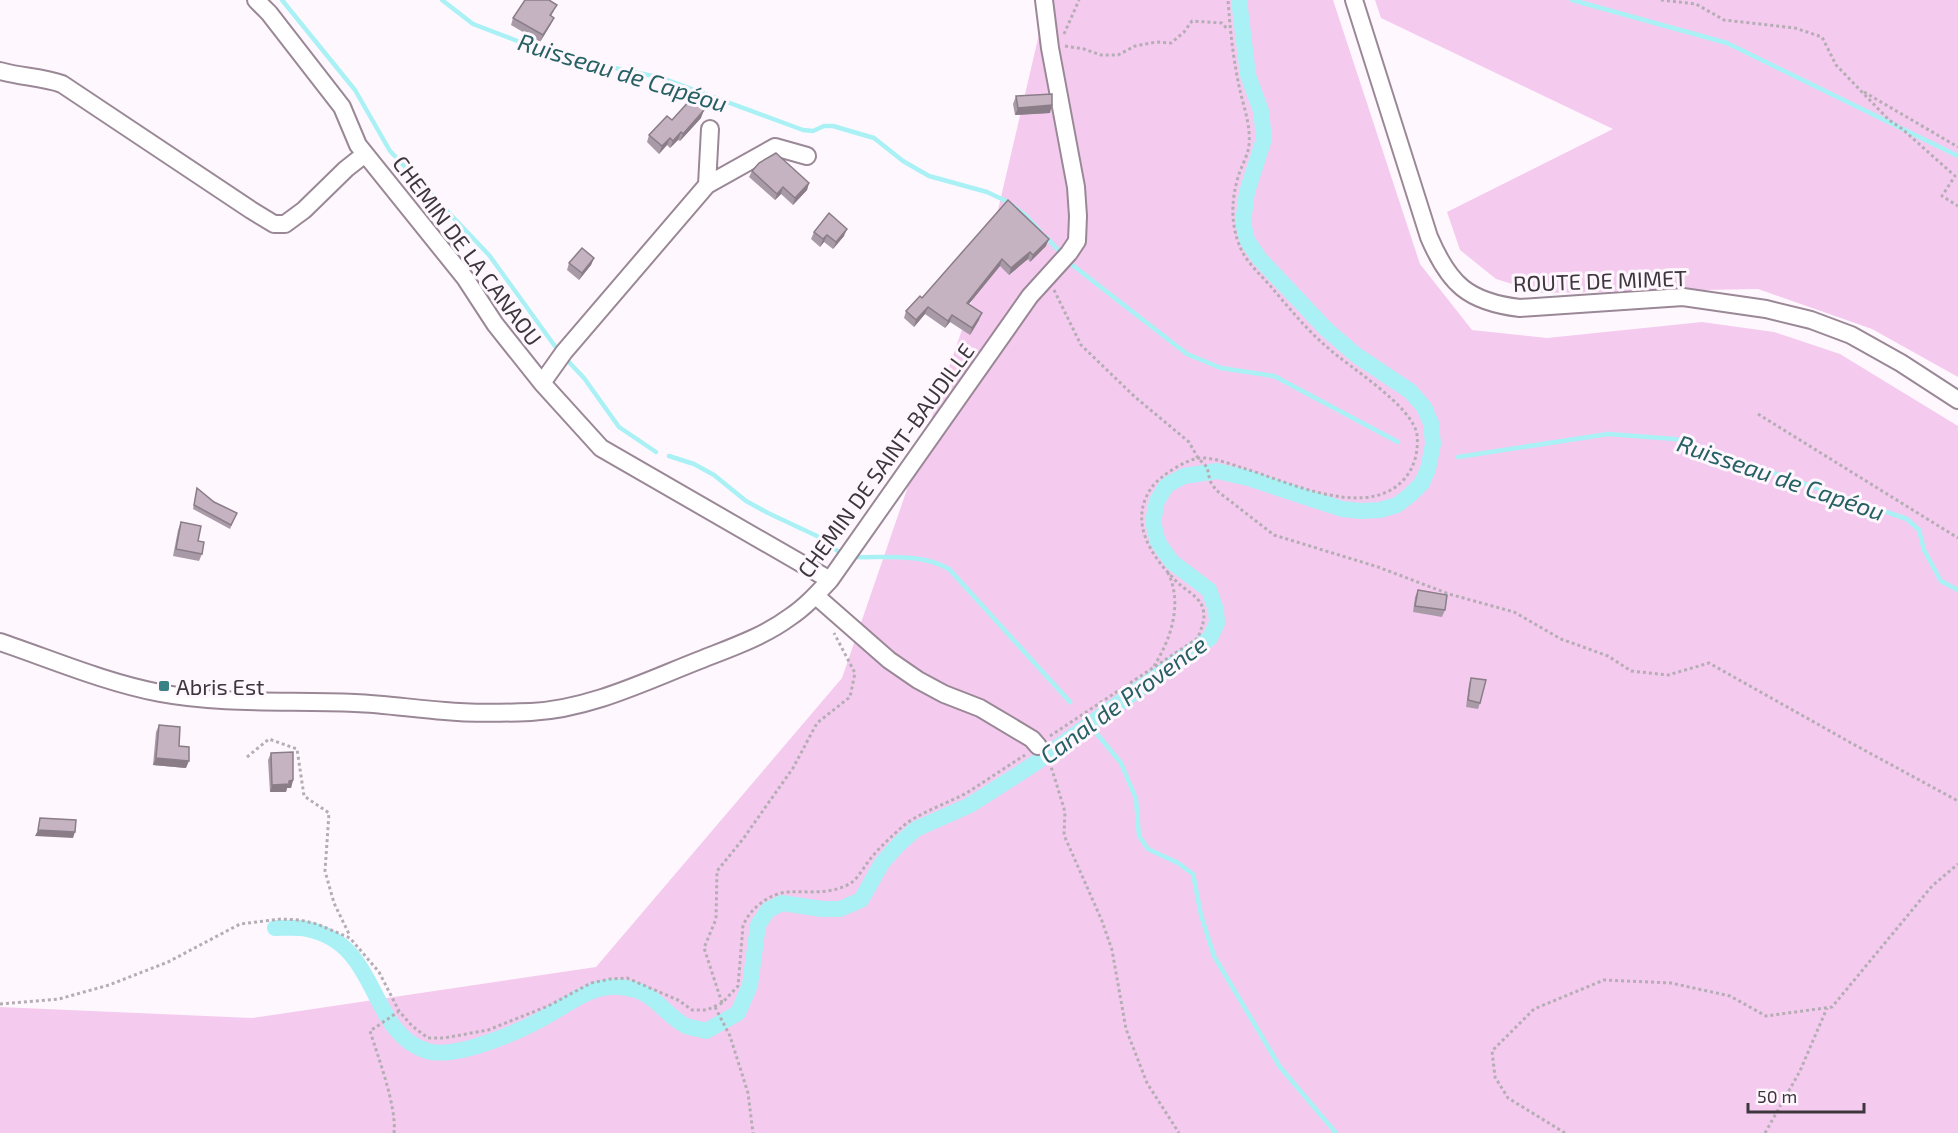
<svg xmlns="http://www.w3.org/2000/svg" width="1958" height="1133" font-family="'Exo 2',sans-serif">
<rect width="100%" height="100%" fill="#fff7fe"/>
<!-- green -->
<path fill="#f4cbef" d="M1047,0H1333L1420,264L1472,330L1547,338L1702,322L1774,332L1840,354L1958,426V1133H0V1007L252,1018L596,967L842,678L987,257Z
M1375,0H1958V377L1872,329L1758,289L1542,293L1496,279L1460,250L1447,212L1613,129L1381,18Z"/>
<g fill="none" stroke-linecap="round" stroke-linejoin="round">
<!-- stream -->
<path stroke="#aaf1f5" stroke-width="4.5" d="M282,0L355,90L390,151L489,255L557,349
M442,0L473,24L554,55L662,78L803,130L813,131L824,126H833L874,138L903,161L929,176L987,192L1006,201L1025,215L1040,231
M1572,0L1727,43L1958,156
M1046,237L1061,253
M1071,264L1187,354L1221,368L1274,376L1398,442
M566,359L584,378L619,427L656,452
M669,456L694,464L714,475L746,501L768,513L817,536L839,552
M1458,457L1608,434L1675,439L1907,519L1919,530L1924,550L1941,581L1958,590
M855,557C886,558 921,553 949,569L1070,702
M1097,734L1121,763L1136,799L1139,836L1148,849L1178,863L1193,874L1201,915L1214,956L1280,1067L1336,1133"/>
<!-- canal -->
<path stroke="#aaf1f5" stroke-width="16" d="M275,928C286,928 297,927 307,929C381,944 367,1032 427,1051C457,1060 526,1029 552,1013C573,1001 593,985 619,987C654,989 659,1010 684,1025C690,1028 700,1029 706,1031L738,1013L750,985L758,925L768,910L782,903L822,909H840L861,900L882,863L899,844L916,829L970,805L1034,764L1210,638L1217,623L1216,610L1209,590L1172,562L1158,542L1153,522L1157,501L1167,485L1184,476L1217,471L1248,478L1342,509L1361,511L1380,510L1397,505L1410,495L1422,483L1428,469L1433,444L1431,423L1424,407L1410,391L1356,355L1326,329L1259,258L1247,240L1243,222L1247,192L1264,139L1261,111L1248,75L1239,0"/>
<!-- minor casing -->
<g stroke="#9a8897" stroke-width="20">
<path id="minor" d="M256,0L269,13L342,107L358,145L465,278L495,324L542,383L601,448L830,580
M1354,0L1429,237C1449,284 1468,302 1520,308L1683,297L1766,309L1811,320L1851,335L1901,363L1958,400
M0,71C21,77 42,77 62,84L251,210L274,224H285L304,210L346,169L365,154
M707,185L710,129
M542,383L564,352L707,185L775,147L807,156
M816,596L889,660L918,680L944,694L980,708L1032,739L1038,746
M0,642C53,660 104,682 160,693C224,705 290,700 355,703C385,704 415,709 445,711C473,714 503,713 531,712C590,709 646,681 700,660C730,648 763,637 790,617C805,607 817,594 830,580L1030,296L1069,253L1077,241L1078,216L1076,187L1050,48L1044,0"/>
</g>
<!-- path -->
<path stroke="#b5adb4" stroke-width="3" stroke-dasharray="3 3" stroke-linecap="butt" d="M1661,0L1696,4L1724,20L1795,28L1822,37L1836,65L1889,120L1901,128L1955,176L1942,196L1958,206
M1064,34L1079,0
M1065,46L1084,49L1101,55H1118L1135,46L1156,42L1171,43L1184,32L1192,21L1222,23L1228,30
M1864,92L1958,147
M1054,290L1081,345L1135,397L1189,442L1198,458L1207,467L1210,481L1216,490L1274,535L1378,567L1449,594L1514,612L1561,639L1608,656L1631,671L1668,675L1709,663L1853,744L1958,801
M1758,414L1958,538
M1154,666C1171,639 1183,603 1168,573
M1050,736L1198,638C1201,628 1206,620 1203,609C1200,597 1187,591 1179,584C1152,558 1127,522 1152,487C1160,476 1185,460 1199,458C1213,457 1230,464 1243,468C1286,481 1359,517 1398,485C1413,473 1419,454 1417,435C1413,406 1349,367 1328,348C1307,330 1290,309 1272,288C1262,276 1247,263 1241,249C1230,225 1231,199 1239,174C1242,165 1248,155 1249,145C1251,125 1243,105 1239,86C1233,57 1230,29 1228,0
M247,757L269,739L297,749L304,796L329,813L325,871L334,903L350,936
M1046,757L1050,763L1065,812L1064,835L1102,921L1112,950L1126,1029L1147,1083L1179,1133
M722,1003L704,948L716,919L717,871L743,839L793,768L817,723L850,697L855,673L834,633
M0,1004L59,999L109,985L168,962L240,924L281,919L300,920L317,924L350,938L379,972L399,1011L412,1026L428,1038H444L488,1030L548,1006L591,983L610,979L627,978L678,1000L692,1010H707L722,1003L738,986L743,926C749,909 770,893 788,892C809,891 831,895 851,883C859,877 865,865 871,858C880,847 892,836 903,826C922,811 947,804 968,792C987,780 1006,767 1025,755
M715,1007L730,1036L748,1093L753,1133
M394,1133C397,1107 378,1057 370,1031L398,1012
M1565,1133L1508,1098L1495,1077L1492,1051L1534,1009L1604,980L1671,983L1730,996L1766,1016L1832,1007L1932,886L1958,864
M1765,1133L1800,1071L1827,1008"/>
<!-- minor -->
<use href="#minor" stroke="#fff" stroke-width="16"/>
</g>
<!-- wall -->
<path fill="#a99aa7" d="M554,11L551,16V24L540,42L511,25L513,18Z
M1016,96L1050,113L1015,115L1013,104Z
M701,118L680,141L678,140L670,148L667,145L659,154L647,142L649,135L672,120Z
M752,171L809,183L807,190L793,205L781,194L775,200L749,177Z
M1008,200L1046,246L1030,262L1028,259L1009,275L1000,266L969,304L979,320L970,335L950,322L945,328L925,314L914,327L904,318L906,311L922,298Z
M814,232L844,236L833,249L824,242L820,247L811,239Z
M594,258L591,265L579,280L567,270L569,263Z
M197,488L214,502L237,513L230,529L193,509Z
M181,522L198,541L202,554L199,561L173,556L178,530Z
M1418,590L1445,610L1442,617L1413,612L1415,597Z
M1471,678L1480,703L1478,709L1466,707L1469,684Z
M159,725L179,746L186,768L153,765L156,732Z
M271,753L293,780L291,788H287L286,792H270L268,760Z"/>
<!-- shaded-wall -->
<path fill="#8a7d88" d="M554,18L551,24L540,42L543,35Z
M1052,105L1050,113L1015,115L1018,108Z
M704,110L701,118L680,141L683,134Z
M681,132L678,140L670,148L673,141Z
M670,138L667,145L659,154L662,146Z
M809,183L807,190L793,205L795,198Z
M783,187L781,194L775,200L777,194Z
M847,229L844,236L833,249L836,242Z
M827,235L824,242L820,247L823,239Z
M1049,239L1046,246L1030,262L1033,255Z
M1030,252L1028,259L1009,275L1011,268Z
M594,258L591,265L579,280L582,273Z
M1002,259L1000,266L964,310L967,303Z
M928,307L925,314L914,327L916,320Z
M982,313L979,320L970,335L972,328Z
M952,315L950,322L945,328L948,321Z
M156,758L189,761L186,768L153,765Z
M293,780L291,788H287L286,792H270L272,785Z
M38,830L75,832L73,838L35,836Z"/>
<!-- building -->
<path fill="#c5b3c2" stroke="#8a7d88" stroke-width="1.5" d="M525,0H549L557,5L550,15L554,18L543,35L513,18Z
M1052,94V105L1018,108L1016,96Z
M691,99L704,110L683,134L681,132L673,141L670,138L662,146L649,135L667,116L672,120Z
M776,153L809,183L795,198L783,187L777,194L752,171L759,163Z
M1008,200L1049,239L1033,255L1030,252L1011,268L1002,259L967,303L982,313L972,328L952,315L948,321L928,307L916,320L906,311L920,296L922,298Z
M829,213L847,229L836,242L827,235L823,239L814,232Z
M582,248L594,258L582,273L569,263Z
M197,488L214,502L237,513L231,525L194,505Z
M181,522L201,526L198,541L204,542L202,554L176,549Z
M1418,590L1447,595L1445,610L1415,606Z
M1471,678L1486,680L1480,703L1468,700Z
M159,725L180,727L179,746L189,747V761L156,758Z
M293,752V780L289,781V784L272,785L271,753Z
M40,818L76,820L75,832L38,830Z"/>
<!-- markers -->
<rect fill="#388185" stroke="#fff7fe" stroke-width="2" x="158" y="680" width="12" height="12" rx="3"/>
<g text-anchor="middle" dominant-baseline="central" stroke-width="6" stroke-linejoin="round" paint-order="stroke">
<!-- street labels -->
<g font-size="22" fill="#3e363d" stroke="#fff7fe">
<text transform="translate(468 250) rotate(53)">CHEMIN DE LA CANAOU</text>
<text transform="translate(1600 280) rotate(-2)">ROUTE DE MIMET</text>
<text transform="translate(885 460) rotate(-54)">CHEMIN DE SAINT-BAUDILLE</text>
</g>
<!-- poi labels -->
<g font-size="22" fill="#3e363d" stroke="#fff7fe" text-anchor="start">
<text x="176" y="686">Abris Est</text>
</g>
<!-- water labels -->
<g font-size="24" font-style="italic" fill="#256063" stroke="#fff7fe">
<text transform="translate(623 72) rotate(17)">Ruisseau de Capéou</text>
<text transform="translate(1781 477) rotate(19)">Ruisseau de Capéou</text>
<text transform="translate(1123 699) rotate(-36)">Canal de Provence</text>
</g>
</g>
<!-- scale -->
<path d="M1748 1103v9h116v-9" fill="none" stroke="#3e363d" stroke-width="3"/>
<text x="1757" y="1103" font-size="18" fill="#3e363d" stroke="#fff7fe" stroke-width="4.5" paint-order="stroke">50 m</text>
</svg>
